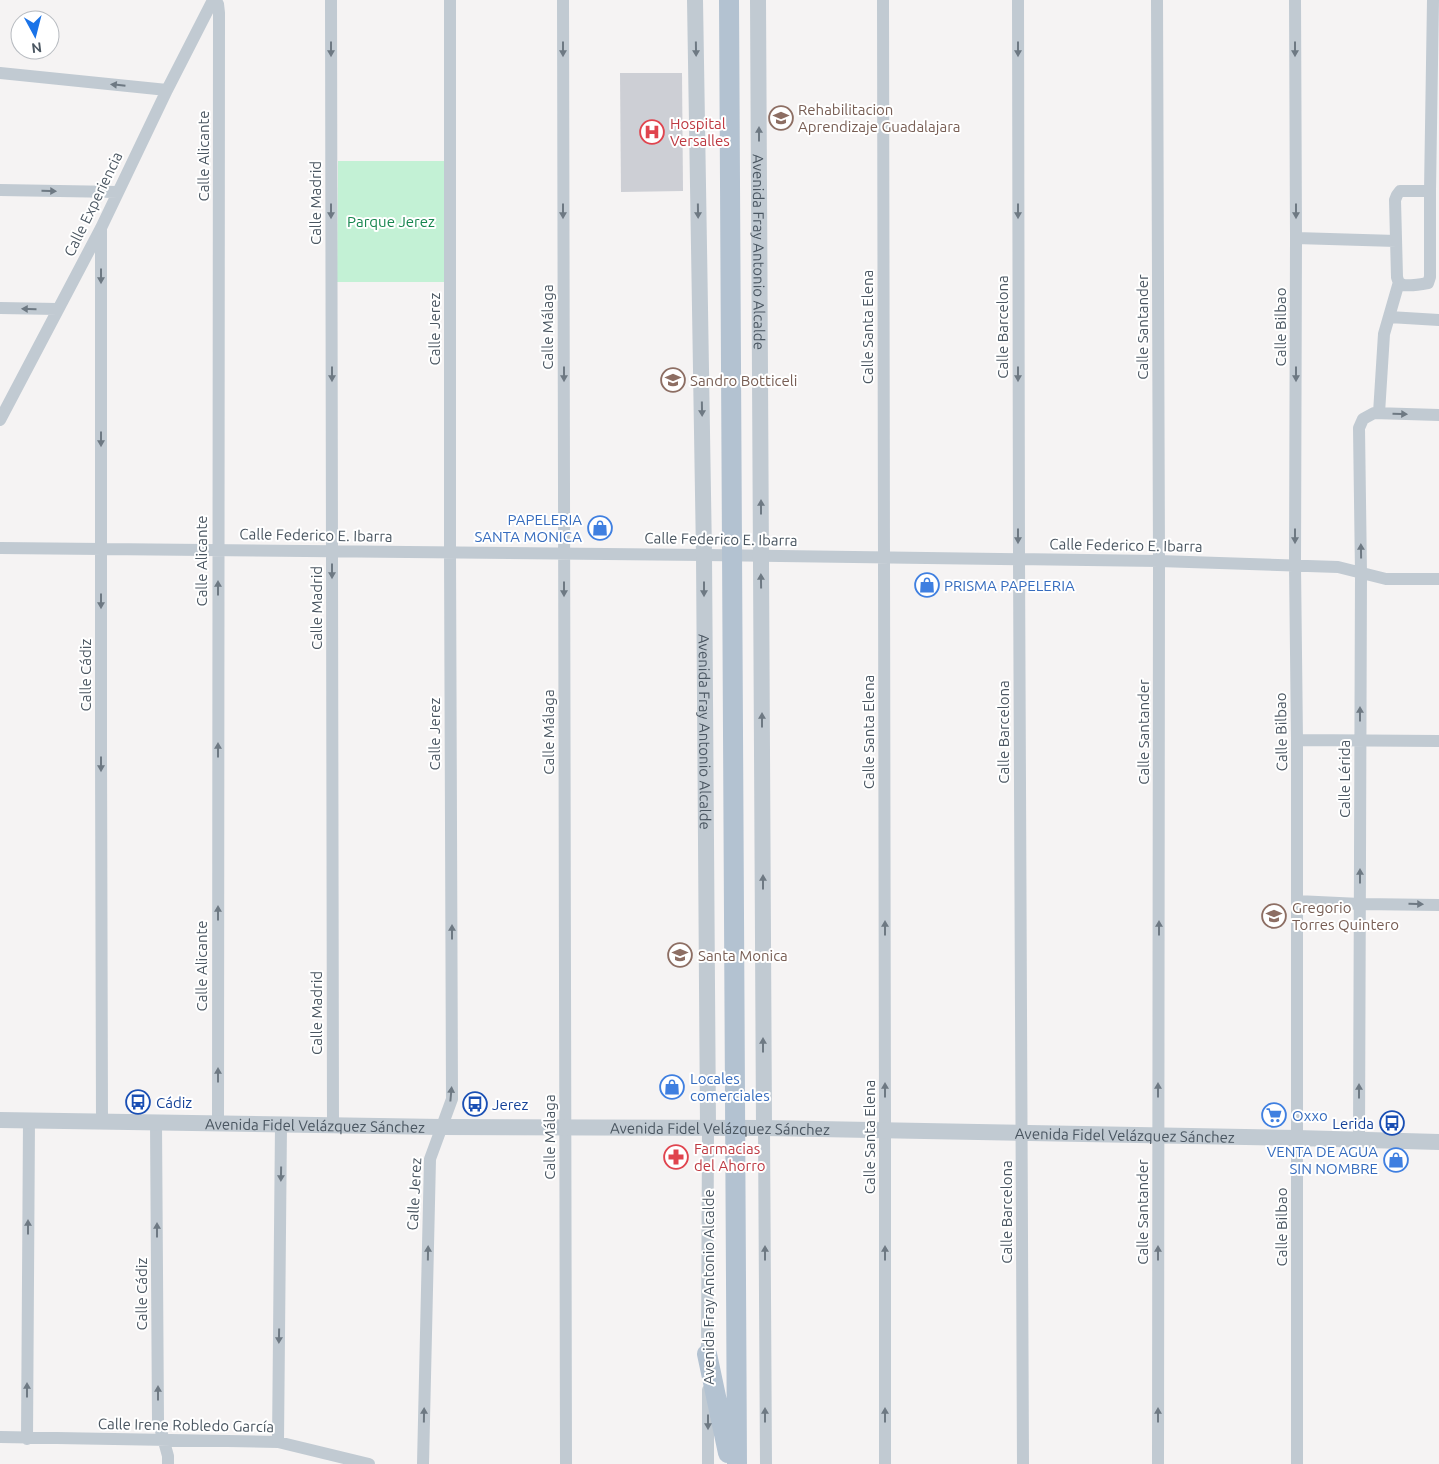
<svg xmlns="http://www.w3.org/2000/svg" width="1439" height="1464" font-family="Ubuntu,sans-serif">
<rect width="100%" height="100%" fill="#f5f3f3"/>
<!-- green -->
<path fill="#c3f1d5" d="M338,161H445L444,282H337Z"/>
<!-- building -->
<path fill="#cdcfd5" d="M620,73H682L683,191L621,192Z"/>
<g fill="none" stroke-linecap="round" stroke-linejoin="round">
<!-- minor -->
<path stroke="#c1cad2" stroke-width="12" d="M215,0L218,4L219,13L218,1124
M331,0L333,1126
M563,0L566,1464
M883,0L885,1130V1464
M1018,0L1019,559L1023,1464
M1157,0L1159,561L1158,1464
M1295,0L1296,238L1295,566L1297,740V1464
M0,73L167,90
M0,190L118,192
M1430,191H1400L1397,195L1395,200L1397,277C1398,280 1398,283 1401,284C1406,287 1423,284 1428,283L1430,277V191L1433,0
M101,228V753L102,1122
M1296,238L1396,241
M0,308L57,309
M1389,317L1439,320
M1379,413L1384,334L1399,282
M0,420L101,228L167,90L213,0
M0,548L704,555L1159,561L1338,567L1386,579H1439
M1297,740L1439,741
M1297,901L1360,904L1439,905
M156,1123L158,1420L168,1456V1464
M764,1128L766,1464
M1359,1140L1361,573L1359,428L1363,419L1374,413L1439,415
M707,1360L708,1128
M708,1390V1464
M0,1437L278,1442L369,1464
M27,1439L29,1120
M278,1442L281,1125
M423,1464L430,1159L452,1099L450,552V0"/>
<!-- tertiary -->
<g stroke="#c1cad2" stroke-width="16">
<path id="s1" d="M695,0L704,555L708,1128"/>
<path id="s2" d="M758,0L764,1128"/>
<path id="s3" d="M0,1120L441,1127L764,1128L1297,1138L1439,1142"/>
</g>
<!-- primary -->
<path stroke="#b3c2d1" stroke-width="20" d="M729,0L737,1464
M707,1354L728,1453"/>
</g>
<!-- one-way arrows -->
<defs><path id="oneway-solid" d="M-6-.8H1V-3.2L6.5 0L1 3.2V.8H-6Z" transform="scale(1.25)"/></defs>
<g fill="#6e7983">
<use href="#oneway-solid" transform="translate(331 49) rotate(90)"/>
<use href="#oneway-solid" transform="translate(563 49) rotate(90)"/>
<use href="#oneway-solid" transform="translate(696 49) rotate(89)"/>
<use href="#oneway-solid" transform="translate(1018 49) rotate(90)"/>
<use href="#oneway-solid" transform="translate(1295 49) rotate(90)"/>
<use href="#oneway-solid" transform="translate(118 85) rotate(-174)"/>
<use href="#oneway-solid" transform="translate(759 134) rotate(-90)"/>
<use href="#oneway-solid" transform="translate(49 191) rotate(1)"/>
<use href="#oneway-solid" transform="translate(331 211) rotate(90)"/>
<use href="#oneway-solid" transform="translate(563 211) rotate(90)"/>
<use href="#oneway-solid" transform="translate(698 211) rotate(89)"/>
<use href="#oneway-solid" transform="translate(1018 211) rotate(90)"/>
<use href="#oneway-solid" transform="translate(1296 211) rotate(90)"/>
<use href="#oneway-solid" transform="translate(101 276) rotate(90)"/>
<use href="#oneway-solid" transform="translate(29 309) rotate(-179)"/>
<use href="#oneway-solid" transform="translate(332 374) rotate(90)"/>
<use href="#oneway-solid" transform="translate(564 374) rotate(90)"/>
<use href="#oneway-solid" transform="translate(1018 374) rotate(90)"/>
<use href="#oneway-solid" transform="translate(1296 374) rotate(90)"/>
<use href="#oneway-solid" transform="translate(702 409) rotate(89)"/>
<use href="#oneway-solid" transform="translate(1400 414) rotate(2)"/>
<use href="#oneway-solid" transform="translate(101 439) rotate(90)"/>
<use href="#oneway-solid" transform="translate(761 507) rotate(-90)"/>
<use href="#oneway-solid" transform="translate(1018 536) rotate(90)"/>
<use href="#oneway-solid" transform="translate(1295 536) rotate(90)"/>
<use href="#oneway-solid" transform="translate(1361 551) rotate(-91)"/>
<use href="#oneway-solid" transform="translate(332 571) rotate(90)"/>
<use href="#oneway-solid" transform="translate(761 581) rotate(-91)"/>
<use href="#oneway-solid" transform="translate(218 588) rotate(-90)"/>
<use href="#oneway-solid" transform="translate(564 589) rotate(90)"/>
<use href="#oneway-solid" transform="translate(704 589) rotate(90)"/>
<use href="#oneway-solid" transform="translate(101 601) rotate(90)"/>
<use href="#oneway-solid" transform="translate(1360 714) rotate(-90)"/>
<use href="#oneway-solid" transform="translate(762 720) rotate(-90)"/>
<use href="#oneway-solid" transform="translate(218 750) rotate(-90)"/>
<use href="#oneway-solid" transform="translate(101 764) rotate(90)"/>
<use href="#oneway-solid" transform="translate(1360 876) rotate(-90)"/>
<use href="#oneway-solid" transform="translate(763 882) rotate(-90)"/>
<use href="#oneway-solid" transform="translate(1416 904) rotate(1)"/>
<use href="#oneway-solid" transform="translate(218 913) rotate(-90)"/>
<use href="#oneway-solid" transform="translate(885 928) rotate(-90)"/>
<use href="#oneway-solid" transform="translate(1159 928) rotate(-90)"/>
<use href="#oneway-solid" transform="translate(452 932) rotate(-90)"/>
<use href="#oneway-solid" transform="translate(763 1045) rotate(-90)"/>
<use href="#oneway-solid" transform="translate(218 1075) rotate(-90)"/>
<use href="#oneway-solid" transform="translate(885 1090) rotate(-90)"/>
<use href="#oneway-solid" transform="translate(1158 1090) rotate(-90)"/>
<use href="#oneway-solid" transform="translate(1359 1091) rotate(-90)"/>
<use href="#oneway-solid" transform="translate(451 1094) rotate(-85)"/>
<use href="#oneway-solid" transform="translate(281 1174) rotate(91)"/>
<use href="#oneway-solid" transform="translate(28 1227) rotate(-90)"/>
<use href="#oneway-solid" transform="translate(157 1230) rotate(-90)"/>
<use href="#oneway-solid" transform="translate(428 1253) rotate(-89)"/>
<use href="#oneway-solid" transform="translate(765 1253) rotate(-90)"/>
<use href="#oneway-solid" transform="translate(885 1253) rotate(-90)"/>
<use href="#oneway-solid" transform="translate(1158 1253) rotate(-90)"/>
<use href="#oneway-solid" transform="translate(279 1336) rotate(91)"/>
<use href="#oneway-solid" transform="translate(27 1390) rotate(-90)"/>
<use href="#oneway-solid" transform="translate(158 1393) rotate(-90)"/>
<use href="#oneway-solid" transform="translate(424 1415) rotate(-89)"/>
<use href="#oneway-solid" transform="translate(765 1415) rotate(-90)"/>
<use href="#oneway-solid" transform="translate(885 1415) rotate(-90)"/>
<use href="#oneway-solid" transform="translate(1158 1415) rotate(-90)"/>
<use href="#oneway-solid" transform="translate(708 1422) rotate(90)"/>
</g>
<!-- icons -->
<defs>
<g id="school-ring" transform="scale(1.25)"><circle r="9.5" fill="#fff" stroke="#8d6e63" stroke-width="1.5"/><path d="M0-5L7-2L0 1L-7-2ZM-4 1L0 2.5L4 1V4Q0 6-4 4Z" fill="#8d6e63"/></g>
<g id="hospital-ring" transform="scale(1.25)"><circle r="9.5" fill="#fff" stroke="#e0444e" stroke-width="1.5"/><path d="M-5-5h3v3.5h4V-5h3V5h-3V1.5h-4V5h-3Z" fill="#e0444e"/></g>
<g id="shop-ring" transform="scale(1.25)"><circle r="9.5" fill="#fff" stroke="#3f7fe0" stroke-width="1.5"/><path d="M-5-2.5h2.3a2.7 3.5 0 0 1 5.4 0H5L5.5 6h-11ZM-1.5-2.5h3a1.5 2.3 0 0 0-3 0Z" fill="#3f7fe0"/></g>
<g id="bus-ring" transform="scale(1.25)"><circle r="9.5" fill="#fff" stroke="#1a4fb4" stroke-width="1.5"/><path d="M-5-6H5V4H4V6H2V4H-2V6H-4V4H-5ZM-3.5-4V0h7V-4ZM-3.5 1.2v1.5H-2V1.2ZM2 1.2v1.5H3.5V1.2Z" fill="#1a4fb4"/></g>
<g id="supermarket-ring" transform="scale(1.25)"><circle r="9.5" fill="#fff" stroke="#3f7fe0" stroke-width="1.5"/><path d="M-6-5.5h2.5l.6 2H6L4.5 2H-2.5L-4.4-4H-6ZM-1.5 3.2a1.3 1.3 0 1 0 .1 0ZM3 3.2a1.3 1.3 0 1 0 .1 0Z" fill="#3f7fe0"/></g>
<g id="pharmacy-ring" transform="scale(1.25)"><circle r="9.5" fill="#fff" stroke="#e0444e" stroke-width="1.5"/><path d="M-2-6h4v4h4v4h-4v4h-4v-4h-4v-4h4Z" fill="#e0444e"/></g>
</defs>
<g fill-rule="evenodd">
<use href="#school-ring" x="781" y="118"/>
<use href="#hospital-ring" x="652" y="132"/>
<use href="#school-ring" x="673" y="380"/>
<use href="#shop-ring" x="600" y="528"/>
<use href="#shop-ring" x="927" y="585"/>
<use href="#school-ring" x="1274" y="916"/>
<use href="#school-ring" x="680" y="955"/>
<use href="#shop-ring" x="672" y="1087"/>
<use href="#bus-ring" x="138" y="1102"/>
<use href="#bus-ring" x="475" y="1104"/>
<use href="#supermarket-ring" x="1274" y="1115"/>
<use href="#bus-ring" x="1392" y="1123"/>
<use href="#pharmacy-ring" x="676" y="1157"/>
<use href="#shop-ring" x="1396" y="1160"/>
</g>
<g text-anchor="middle" dominant-baseline="central" stroke-width="4" stroke-linejoin="round" paint-order="stroke">
<!-- education labels -->
<g font-size="15" fill="#785e54" stroke="#fff" text-anchor="start">
<text x="798" y="109">Rehabilitacion<tspan x="798" dy="17">Aprendizaje Guadalajara</tspan></text>
<text x="690" y="380">Sandro Botticeli</text>
<text x="1292" y="907">Gregorio<tspan x="1292" dy="17">Torres Quintero</tspan></text>
<text x="698" y="955">Santa Monica</text>
</g>
<!-- health labels -->
<g font-size="15" fill="#be3a42" stroke="#fff" text-anchor="start">
<text x="670" y="123">Hospital<tspan x="670" dy="17">Versalles</tspan></text>
<text x="694" y="1148">Farmacias<tspan x="694" dy="17">del Ahorro</tspan></text>
</g>
<!-- street labels -->
<g font-size="15" fill="#4a5661" stroke="#fff">
<text transform="translate(203 156) rotate(-90)">Calle Alicante</text>
<text transform="translate(315 203) rotate(-90)">Calle Madrid</text>
<text transform="translate(93 204) rotate(-64)">Calle Experiencia</text>
<text stroke="none"><textPath href="#s2" startOffset="252">Avenida Fray Antonio Alcalde</textPath></text>
<text transform="translate(547 327) rotate(-90)">Calle Málaga</text>
<text transform="translate(867 327) rotate(-90)">Calle Santa Elena</text>
<text transform="translate(1002 327) rotate(-90)">Calle Barcelona</text>
<text transform="translate(1142 327) rotate(-90)">Calle Santander</text>
<text transform="translate(1280 327) rotate(-90)">Calle Bilbao</text>
<text transform="translate(434 329) rotate(-90)">Calle Jerez</text>
<text transform="translate(316 535) rotate(1)">Calle Federico E. Ibarra</text>
<text transform="translate(721 539) rotate(1)">Calle Federico E. Ibarra</text>
<text transform="translate(1126 545) rotate(1)">Calle Federico E. Ibarra</text>
<text transform="translate(201 561) rotate(-90)">Calle Alicante</text>
<text transform="translate(316 608) rotate(-90)">Calle Madrid</text>
<text transform="translate(85 675) rotate(-90)">Calle Cádiz</text>
<text transform="translate(548 732) rotate(-90)">Calle Málaga</text>
<text stroke="none"><textPath href="#s1" startOffset="732">Avenida Fray Antonio Alcalde</textPath></text>
<text transform="translate(868 732) rotate(-90)">Calle Santa Elena</text>
<text transform="translate(1003 732) rotate(-90)">Calle Barcelona</text>
<text transform="translate(1143 732) rotate(-90)">Calle Santander</text>
<text transform="translate(1281 732) rotate(-91)">Calle Bilbao</text>
<text transform="translate(434 734) rotate(-90)">Calle Jerez</text>
<text transform="translate(1344 779) rotate(-90)">Calle Lérida</text>
<text transform="translate(201 966) rotate(-90)">Calle Alicante</text>
<text transform="translate(316 1013) rotate(-90)">Calle Madrid</text>
<text stroke="none"><textPath href="#s3" startOffset="315">Avenida Fidel Velázquez Sánchez</textPath></text>
<text stroke="none"><textPath href="#s3" startOffset="720">Avenida Fidel Velázquez Sánchez</textPath></text>
<text stroke="none"><textPath href="#s3" startOffset="1125">Avenida Fidel Velázquez Sánchez</textPath></text>
<text transform="translate(549 1137) rotate(-90)">Calle Málaga</text>
<text transform="translate(869 1137) rotate(-90)">Calle Santa Elena</text>
<text transform="translate(414 1194) rotate(-87)">Calle Jerez</text>
<text transform="translate(1006 1212) rotate(-90)">Calle Barcelona</text>
<text transform="translate(1142 1212) rotate(-90)">Calle Santander</text>
<text transform="translate(1281 1227) rotate(-90)">Calle Bilbao</text>
<text transform="translate(708 1287) rotate(-90)">Avenida Fray Antonio Alcalde</text>
<text transform="translate(141 1294) rotate(-90)">Calle Cádiz</text>
<text transform="translate(186 1425) rotate(1)">Calle Irene Robledo García</text>
</g>
<!-- park labels -->
<g font-size="15" fill="#17864f" stroke="#fff">
<text x="391" y="221">Parque Jerez</text>
</g>
<!-- shop labels -->
<g font-size="15" fill="#366cbe" stroke="#fff" text-anchor="start">
<text x="582" y="519" text-anchor="end">PAPELERIA<tspan x="582" dy="17">SANTA MONICA</tspan></text>
<text x="944" y="585">PRISMA PAPELERIA</text>
<text x="690" y="1078">Locales<tspan x="690" dy="17">comerciales</tspan></text>
<text x="1292" y="1115">Oxxo</text>
<text x="1378" y="1151" text-anchor="end">VENTA DE AGUA<tspan x="1378" dy="17">SIN NOMBRE</tspan></text>
</g>
<!-- transit labels -->
<g font-size="15" fill="#164399" stroke="#fff" text-anchor="start">
<text x="156" y="1102">Cádiz</text>
<text x="492" y="1104">Jerez</text>
<text x="1374" y="1123" text-anchor="end">Lerida</text>
</g>
</g>
<!-- north arrow -->
<g transform="translate(35 35) rotate(173)"><circle r="24" fill="#ffffff" stroke="#b7bbc0"/>
<path d="M0-4L9 19L0 12L-9 19Z" fill="#1a73e8"/>
<text y="-8" font-size="14" font-weight="bold" text-anchor="middle" fill="#4a5661">N</text>
</g>
</svg>
